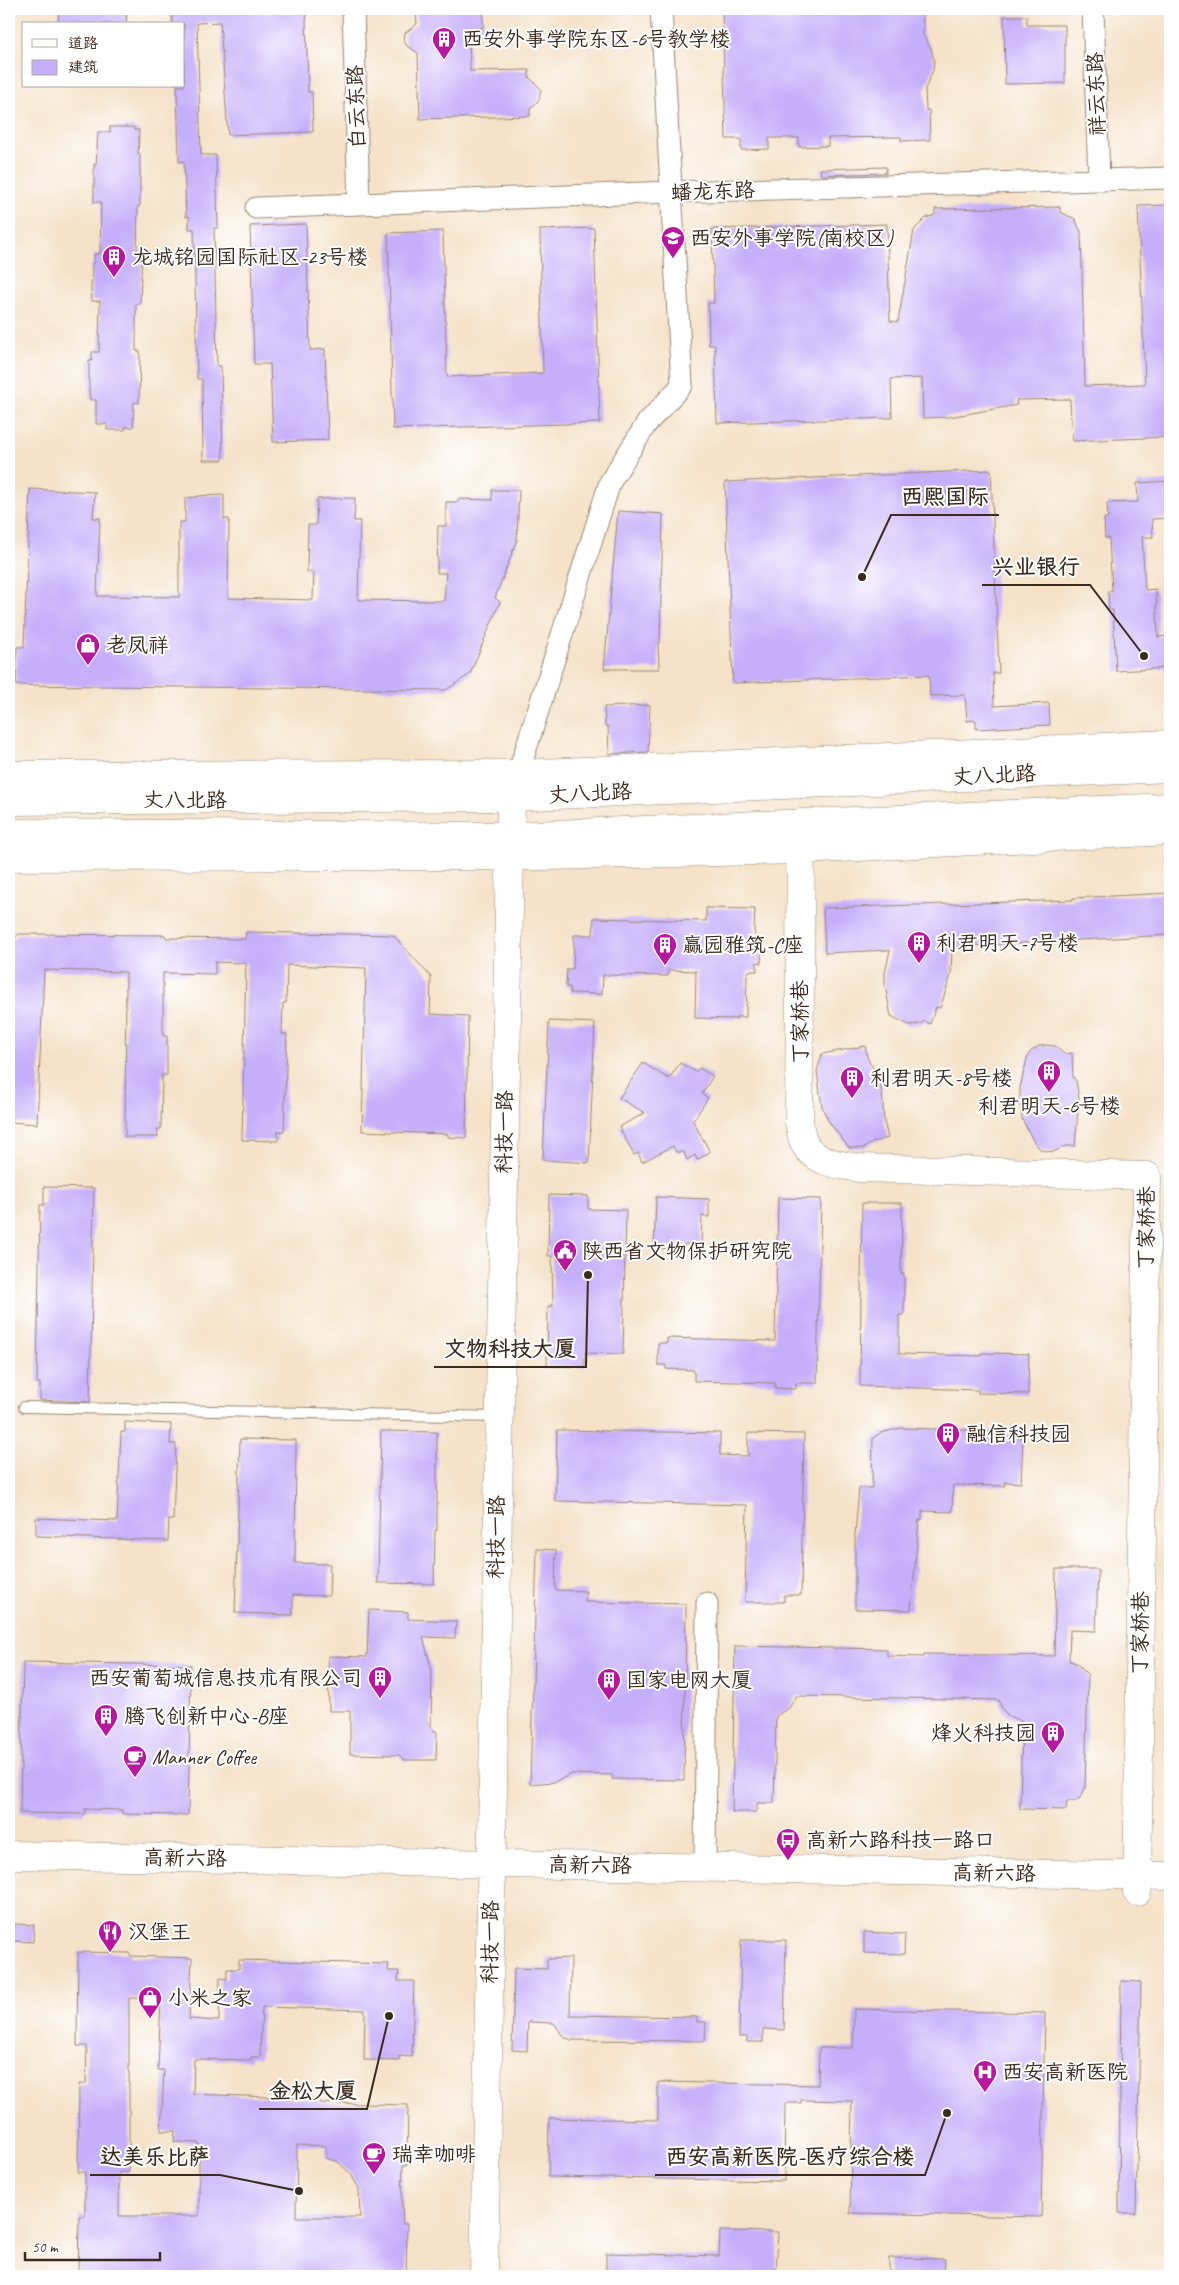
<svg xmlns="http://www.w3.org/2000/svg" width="1179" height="2285" font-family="Caveat,'LXGW WenKai TC',sans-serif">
<rect width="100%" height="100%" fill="#fff"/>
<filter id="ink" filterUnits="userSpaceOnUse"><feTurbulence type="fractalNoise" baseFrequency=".02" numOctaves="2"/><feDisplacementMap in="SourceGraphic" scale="10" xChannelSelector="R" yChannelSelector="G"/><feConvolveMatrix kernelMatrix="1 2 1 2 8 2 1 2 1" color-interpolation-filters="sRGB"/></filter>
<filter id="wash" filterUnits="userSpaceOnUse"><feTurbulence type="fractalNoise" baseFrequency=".0096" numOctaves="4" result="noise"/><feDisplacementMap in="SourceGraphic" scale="20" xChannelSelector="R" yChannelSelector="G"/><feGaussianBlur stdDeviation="1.12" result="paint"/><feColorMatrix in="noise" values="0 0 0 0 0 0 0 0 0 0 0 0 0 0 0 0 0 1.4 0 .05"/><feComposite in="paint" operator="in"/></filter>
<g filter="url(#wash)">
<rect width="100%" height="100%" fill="#f5e2c9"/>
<g id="blocks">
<!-- building -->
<path fill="#c6affa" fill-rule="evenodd" d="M59,9H127L126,24H58Z
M172,9H308L306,21L308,92H312L313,132L228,135L220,22L197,23L201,155H216L218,228H214L217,366H221L223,460H203L202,379H197L194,229H189V216L186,217L184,161L179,162L177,86H184V24H172Z
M416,9H483V28H469L470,71L529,70V77L541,89L539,100L530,109V116L420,119L418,53L407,46L404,41L405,33L417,24Z
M722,9H923V35L931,48L934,60L933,70L925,89L926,110H929L930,140L901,141V137L828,138V146L799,147V138H769V149L741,150V139H726Z
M1004,16H1027V25H1065V83L1005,84Z
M110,127H134V130H139L138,154H140V206H138L137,252H142L141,275L140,304H136V351H140L139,403L134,402L133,427H125V430H107V424H96V400H90L89,390V361H92V352H99L100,301H92L91,290L92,263H94V254H100L101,202H94V164L96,165L98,132H110Z
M886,167V173L821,175L820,169Z
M1170,205V437L1072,441L1070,399L1016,400L1017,405L949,417L923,418L922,378L891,379L892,418L717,423L715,345H709L708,303H714L712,229L887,224L890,321L898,322L914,230L926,218L935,215V209L1060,207V212L1075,219L1081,232L1085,386L1145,384L1138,206Z
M306,224L310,350L325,349L328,440L273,442L270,364H254L250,226Z
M594,228L600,423L393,429L388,233L443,231L447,377L543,373L540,230Z
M991,470L999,673H993L994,706L1049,703L1050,725L976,729V720L967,721L965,695L930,696L929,675L733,683L725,482Z
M1170,481V518L1152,519L1153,537H1142L1145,590L1156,589L1158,637L1170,636V668L1116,671L1113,610H1109L1108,591H1112L1109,538H1105L1104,518H1108L1107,503L1138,502L1137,483Z
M30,489L95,492L93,518H100L97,596L179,597V522H185V498L197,497V496L224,495V519H229L228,598L313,600L314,572H307L308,525H316L317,499L355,498L354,521H360L358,600L444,601L446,573H437L438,526H446V502H458V499L492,500V490H519L517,540L495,598L500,602L470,674L446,690L16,685L17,647H24Z
M618,511L663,514L660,643H658L659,669H604Z
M650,705L648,752L609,754L608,726H605L604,707Z
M1170,893V935L952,947L951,975L940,1008L936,1007L930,1024L925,1021L920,1024L909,1025L891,1016L885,986V973L890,950L825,953L823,908L1073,900V898Z
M706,908L755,909L754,931L756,939H762L761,963L757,962V971H749L747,974L746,1017H736V1019L695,1018L696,971L668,970V976L603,975L602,994L570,993V987H566L567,969H573L574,935H593L594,918L706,921Z
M246,932L393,935L431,977L430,1014L468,1016L466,1138L448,1137V1134L362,1131L366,968L287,965L286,1003H283L282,1034H287L284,1131H278V1141L242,1140L246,963L215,962V974L163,973V1036H167V1075H162L161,1129H157L158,1137H125L126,972L44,970L37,1124L9,1122V943L19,934L165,935L166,938L245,939Z
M549,1021L595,1023L589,1163L543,1160Z
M1046,1045L1055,1046L1064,1054L1072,1053L1073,1077L1076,1081L1079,1099L1075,1146H1066L1053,1152L1041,1150L1034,1142L1022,1119L1020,1103V1088L1027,1059L1030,1052L1039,1046Z
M865,1046L868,1060L877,1074L882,1092L884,1121L888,1138L873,1142L864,1148H849L829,1122L822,1107L817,1071L822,1054Z
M643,1063L669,1079L680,1063L696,1072L699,1068L713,1076L702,1094L708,1098L693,1121L710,1152L697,1160L695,1155L687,1160L684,1152H676L673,1146L642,1162L638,1153L634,1155L619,1127L645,1113L619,1098Z
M44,1187L94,1188L90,1402L40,1400V1383H37L40,1205H44Z
M549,1195L588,1196V1209L626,1210L623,1354L585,1353V1367L547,1366L548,1306H553L552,1256H548Z
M656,1197L709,1199V1217L702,1216L701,1245L684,1244V1249L654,1248Z
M778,1198L821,1199L817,1383H796V1389L775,1388V1383L694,1381V1370L666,1369V1365H658V1343H667V1338L775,1341Z
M862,1203H902L901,1274H904V1315H899V1354L981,1356V1353L1029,1354L1028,1394L978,1393V1390L860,1386Z
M125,1422L171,1424L170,1444H176L173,1520H169L168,1541L36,1536V1518L117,1521L121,1432H125Z
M901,1428L1006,1431V1437L1023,1438L1021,1483L1005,1482V1486L953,1485L952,1512L922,1511V1520H919L911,1610L855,1609V1535L859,1488H872L873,1438L880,1433Z
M557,1430L720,1433V1455L748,1456V1433L804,1434L801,1595H784V1602H745L747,1505L555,1501Z
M381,1431L437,1432V1530H435L434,1584L378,1583Z
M240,1439L296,1440L295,1563L330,1564L329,1596L293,1595V1615L235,1613Z
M537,1549L556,1550L555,1590L586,1591L585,1602L686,1604L684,1780L612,1779V1775L572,1774L554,1782L530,1784Z
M1056,1569H1098L1096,1631L1070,1630L1069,1661L1076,1663L1088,1675L1085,1789L1080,1798L1076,1801H1067L1066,1810L1020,1809L1022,1722L1009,1716L1002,1709L999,1700L796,1696L789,1708L776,1716L774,1803H757V1812H732L735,1646L887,1649V1656L924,1657V1654L1054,1656Z
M369,1610L408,1612V1619L456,1621L455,1638L423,1637L432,1671L431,1729L437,1732L436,1760H404L399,1755L350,1754V1711H329L328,1656L367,1657Z
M23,1662L191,1665L188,1815L122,1814V1810L85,1809V1814L20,1813Z
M14,1924L34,1925L33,1942L14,1941Z
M864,1932L905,1934L904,1954L864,1953Z
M741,1940H786L784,2030L763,2029V2042H747V2037H739Z
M78,1952L130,1953V1956L192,1958L189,2019L219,2021L220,1978L227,1979V1969H239V1960L389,1964L388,1971H399L398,1981H414L412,2057L399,2056V2061L364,2060L365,2010L262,2007L260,2057H251V2060L194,2059L193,2094L320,2099V2103L408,2105L407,2165H403L402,2202L403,2224H407L406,2276H78L79,2216H85V2172H78L79,2084H86L87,2046H77ZM129,1998L161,1999L158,2070H164L161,2131H175L174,2142L199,2143V2216H119V2172H129ZM297,2145L326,2146V2158L338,2162L351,2174L359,2189L360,2217H296Z
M571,1958L570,2015L697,2017V2022H706L705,2041L571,2040L563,2036L554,2023L528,2022L527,2051L512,2050L514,1968L547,1969V1959Z
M1121,1981L1141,1982L1136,2213H1119Z
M854,2009L1045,2013L1041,2217L850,2213L852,2101L801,2100V2103H785L784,2181L548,2177L549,2118L658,2120V2082L818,2085L819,2048H853Z
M720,2231L778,2232L776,2276H606V2253L719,2256Z
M889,2258L945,2259L944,2276H889Z"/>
</g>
</g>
<g filter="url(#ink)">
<use href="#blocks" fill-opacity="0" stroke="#988674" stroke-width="1"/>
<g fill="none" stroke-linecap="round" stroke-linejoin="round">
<!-- lane casing -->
<g stroke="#988674" stroke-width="12">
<path id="lane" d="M24,1407L498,1417"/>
</g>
<!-- street casing -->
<g stroke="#988674" stroke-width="23">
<path id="street" d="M353,9L359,204
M1093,9L1099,179
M256,208L670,192L1170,178
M514,787L610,482L647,423L682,385L661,9
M705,1868L707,1603"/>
</g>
<!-- secondary casing -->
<g stroke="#988674" stroke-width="29">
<path id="secondary" d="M9,775L518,774L1170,744
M801,823L799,1122C801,1129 801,1139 805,1145C816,1163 840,1165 859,1168L1147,1176L1137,1892
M9,857L548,856L801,850L1170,831
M9,1855L1170,1876
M484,2276L511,797"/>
</g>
<!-- primary casing -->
<g stroke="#988674" stroke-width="29">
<path id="primary" d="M9,801L511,797L1170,768
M9,833L510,836L1170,807"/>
</g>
<!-- lane -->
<use href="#lane" stroke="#fff" stroke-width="10"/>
<!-- street -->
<use href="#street" stroke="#fff" stroke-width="21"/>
<!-- secondary -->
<use href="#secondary" stroke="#fff" stroke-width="28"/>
<!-- primary -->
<use href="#primary" stroke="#fff" stroke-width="28"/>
</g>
</g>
<!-- icons -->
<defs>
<g id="building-pin" transform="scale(1.25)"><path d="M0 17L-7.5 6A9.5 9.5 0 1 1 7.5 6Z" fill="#b5179e" stroke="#fff"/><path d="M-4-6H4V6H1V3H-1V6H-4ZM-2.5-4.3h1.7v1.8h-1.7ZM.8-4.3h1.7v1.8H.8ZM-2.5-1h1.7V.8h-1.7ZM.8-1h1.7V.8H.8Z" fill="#fff"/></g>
<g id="university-pin" transform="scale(1.25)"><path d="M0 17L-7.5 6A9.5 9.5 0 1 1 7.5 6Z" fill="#b5179e" stroke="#fff"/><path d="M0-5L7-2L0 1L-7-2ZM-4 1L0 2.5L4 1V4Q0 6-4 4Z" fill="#fff"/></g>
<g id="shop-pin" transform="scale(1.25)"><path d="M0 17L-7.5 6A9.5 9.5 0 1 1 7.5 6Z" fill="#b5179e" stroke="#fff"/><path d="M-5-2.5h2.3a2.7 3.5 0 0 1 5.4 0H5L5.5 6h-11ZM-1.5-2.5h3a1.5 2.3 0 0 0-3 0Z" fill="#fff"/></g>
<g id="civic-pin" transform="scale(1.25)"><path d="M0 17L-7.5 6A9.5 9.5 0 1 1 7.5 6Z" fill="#b5179e" stroke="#fff"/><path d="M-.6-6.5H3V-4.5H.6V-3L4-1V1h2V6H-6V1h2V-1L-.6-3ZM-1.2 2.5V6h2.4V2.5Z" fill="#fff"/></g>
<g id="cafe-pin" transform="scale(1.25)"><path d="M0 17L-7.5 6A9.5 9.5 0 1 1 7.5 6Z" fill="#b5179e" stroke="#fff"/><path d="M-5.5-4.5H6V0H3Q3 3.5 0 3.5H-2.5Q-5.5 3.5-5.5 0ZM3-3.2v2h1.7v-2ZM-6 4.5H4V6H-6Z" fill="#fff"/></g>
<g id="bus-pin" transform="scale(1.25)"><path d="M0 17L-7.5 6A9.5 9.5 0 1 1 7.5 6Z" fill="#b5179e" stroke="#fff"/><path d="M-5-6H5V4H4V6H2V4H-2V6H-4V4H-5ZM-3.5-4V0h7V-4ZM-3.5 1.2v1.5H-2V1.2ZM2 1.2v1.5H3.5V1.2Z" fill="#fff"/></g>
<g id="restaurant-pin" transform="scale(1.25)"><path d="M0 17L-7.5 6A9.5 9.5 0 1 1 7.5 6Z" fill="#b5179e" stroke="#fff"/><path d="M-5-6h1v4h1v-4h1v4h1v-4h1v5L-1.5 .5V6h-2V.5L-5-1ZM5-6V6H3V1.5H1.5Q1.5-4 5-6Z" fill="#fff"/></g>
<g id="hospital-pin" transform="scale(1.25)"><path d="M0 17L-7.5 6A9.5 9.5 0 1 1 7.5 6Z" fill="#b5179e" stroke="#fff"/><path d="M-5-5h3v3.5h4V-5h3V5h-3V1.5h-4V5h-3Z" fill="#fff"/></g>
</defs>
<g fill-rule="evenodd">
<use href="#building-pin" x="444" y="39"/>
<use href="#university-pin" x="673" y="238"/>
<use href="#building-pin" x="114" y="257"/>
<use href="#shop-pin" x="88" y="645"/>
<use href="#building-pin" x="919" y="943"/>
<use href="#building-pin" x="665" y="945"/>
<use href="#building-pin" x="1049" y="1072"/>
<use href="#building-pin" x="852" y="1078"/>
<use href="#civic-pin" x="565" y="1251"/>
<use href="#building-pin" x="948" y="1434"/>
<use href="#building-pin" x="380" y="1678"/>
<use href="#building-pin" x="609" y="1680"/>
<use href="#building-pin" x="106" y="1716"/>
<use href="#building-pin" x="1053" y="1733"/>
<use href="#cafe-pin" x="135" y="1757"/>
<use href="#bus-pin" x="788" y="1840"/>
<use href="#restaurant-pin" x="110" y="1932"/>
<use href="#shop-pin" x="150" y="1998"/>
<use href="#hospital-pin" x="985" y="2072"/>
<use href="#cafe-pin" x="374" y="2154"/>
</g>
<g text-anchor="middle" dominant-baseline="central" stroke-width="4" stroke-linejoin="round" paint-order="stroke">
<!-- poi labels -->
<g font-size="21" fill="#3b2a1e" stroke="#fff" text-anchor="start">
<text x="462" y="39">西安外事学院东区-6号教学楼</text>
<text x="690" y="238">西安外事学院(南校区)</text>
<text x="132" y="257">龙城铭园国际社区-23号楼</text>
<text x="106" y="645">老凤祥</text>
<text x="936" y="943">利君明天-7号楼</text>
<text x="682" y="945">赢园雅筑-C座</text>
<text x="870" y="1078">利君明天-8号楼</text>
<text x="1049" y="1106" text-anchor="middle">利君明天-6号楼</text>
<text x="582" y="1251">陕西省文物保护研究院</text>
<text x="966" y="1434">融信科技园</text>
<text x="362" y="1678" text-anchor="end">西安葡萄城信息技术有限公司</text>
<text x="626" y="1680">国家电网大厦</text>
<text x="124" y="1716">腾飞创新中心-B座</text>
<text x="1036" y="1733" text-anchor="end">烽火科技园</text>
<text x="152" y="1757">Manner Coffee</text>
<text x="806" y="1840">高新六路科技一路口</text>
<text x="128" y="1932">汉堡王</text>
<text x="168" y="1998">小米之家</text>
<text x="1002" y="2072">西安高新医院</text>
<text x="392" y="2154">瑞幸咖啡</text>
</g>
<!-- street labels -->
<g font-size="21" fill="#3b2a1e" stroke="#fff">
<text transform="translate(1096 94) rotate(-92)">祥云东路</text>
<text transform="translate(356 107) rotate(-92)">白云东路</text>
<text transform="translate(713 191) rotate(-2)">蟠龙东路</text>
<text transform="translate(994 775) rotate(-3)">丈八北路</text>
<text transform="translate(590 793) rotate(-3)">丈八北路</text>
<text x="185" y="800">丈八北路</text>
<text transform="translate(800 1022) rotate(-90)">丁家桥巷</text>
<text transform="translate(504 1132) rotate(-89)">科技一路</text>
<text transform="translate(1146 1228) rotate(-89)">丁家桥巷</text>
<text transform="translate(496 1537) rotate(-89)">科技一路</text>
<text transform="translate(1140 1633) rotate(-89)">丁家桥巷</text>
<text transform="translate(185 1858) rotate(1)">高新六路</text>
<text transform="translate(590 1865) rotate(1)">高新六路</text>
<text transform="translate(994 1873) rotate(1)">高新六路</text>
<text transform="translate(490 1942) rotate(-89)">科技一路</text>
</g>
</g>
<!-- callouts -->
<path fill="none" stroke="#3b2a1e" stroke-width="2" d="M862 577L891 515H999M1144 656L1090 585H982M588 1275L586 1367H434M389 2016L367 2109H259M299 2191L220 2175H90M947 2113L925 2175H655"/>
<g fill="#3b2a1e" stroke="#fff" stroke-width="2">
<circle cx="862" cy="577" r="5"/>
<circle cx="1144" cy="656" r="5"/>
<circle cx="588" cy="1275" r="5"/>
<circle cx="389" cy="2016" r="5"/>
<circle cx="299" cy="2191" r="5"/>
<circle cx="947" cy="2113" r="5"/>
</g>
<g font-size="22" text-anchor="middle" font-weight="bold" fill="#3b2a1e" stroke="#fff" stroke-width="4" stroke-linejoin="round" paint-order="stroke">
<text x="945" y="504">西熙国际</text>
<text x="1036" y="574">兴业银行</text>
<text x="510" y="1356">文物科技大厦</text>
<text x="313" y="2098">金松大厦</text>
<text x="155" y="2164">达美乐比萨</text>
<text x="790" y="2164">西安高新医院-医疗综合楼</text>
</g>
<!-- margin -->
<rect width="1179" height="2285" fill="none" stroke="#fff" stroke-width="30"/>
<!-- legend -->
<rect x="22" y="22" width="162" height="65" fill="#ffffff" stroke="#b1aaa5"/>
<rect x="32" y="39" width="25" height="8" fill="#ffffff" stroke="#b1aaa5"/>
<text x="68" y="48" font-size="15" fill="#3b2a1e">道路</text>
<rect x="32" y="60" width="25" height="15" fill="#c6affa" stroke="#b1aaa5"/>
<text x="68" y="72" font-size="15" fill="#3b2a1e">建筑</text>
<!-- scale -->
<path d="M25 2252v8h135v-8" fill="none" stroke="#3b2a1e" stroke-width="2.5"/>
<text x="32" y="2252" font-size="15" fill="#3b2a1e" stroke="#ffffff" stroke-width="4" paint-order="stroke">50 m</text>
</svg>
